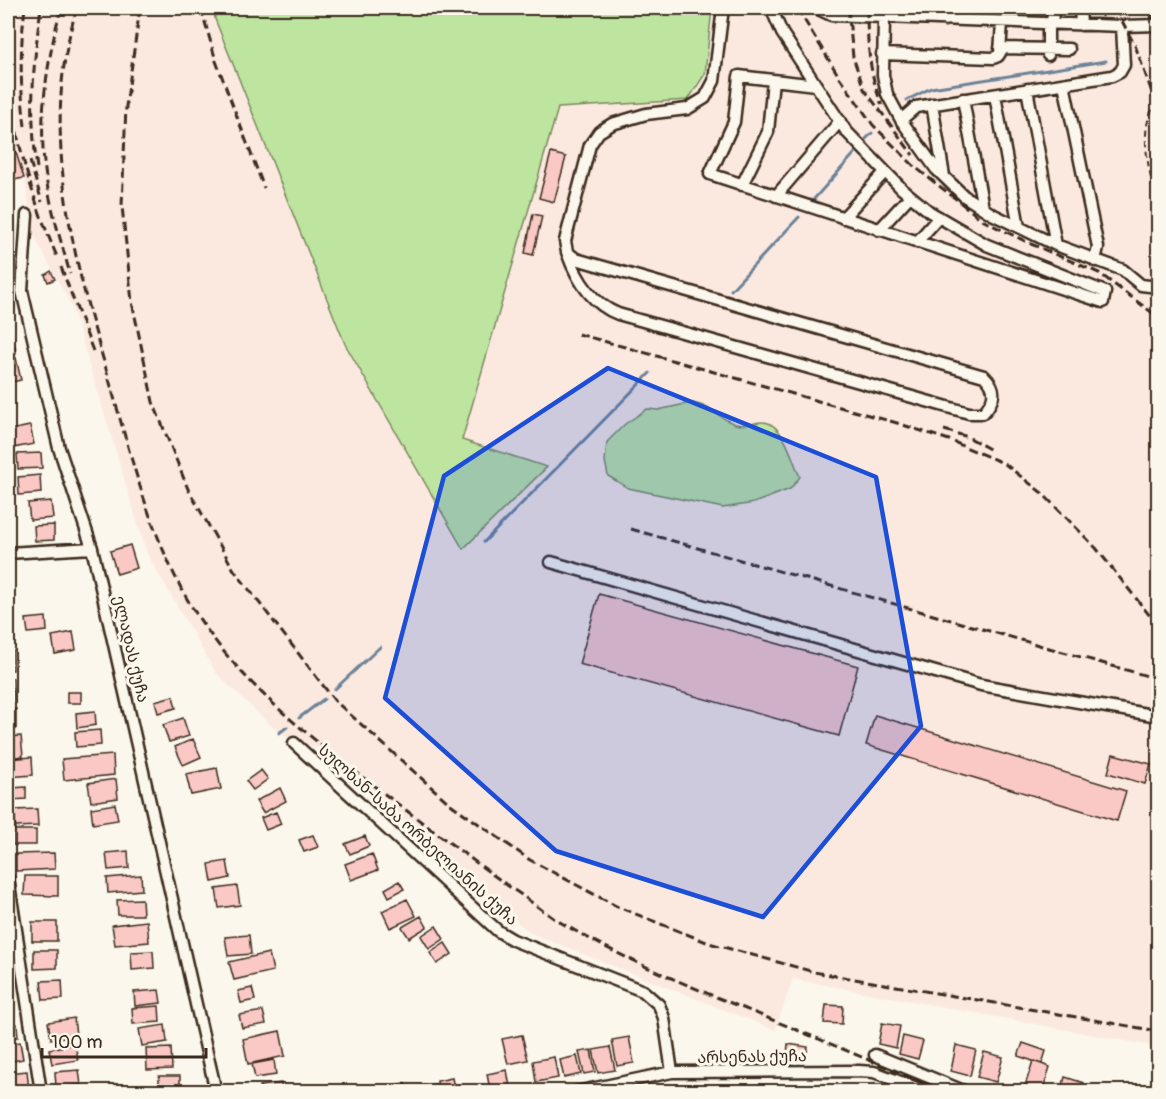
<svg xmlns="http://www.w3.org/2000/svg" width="1166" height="1099" font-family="Pangolin,'Noto Sans Georgian',sans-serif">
<rect width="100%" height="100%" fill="#fbf7ec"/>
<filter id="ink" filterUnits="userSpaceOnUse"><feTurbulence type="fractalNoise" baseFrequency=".0167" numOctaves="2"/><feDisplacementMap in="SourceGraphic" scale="12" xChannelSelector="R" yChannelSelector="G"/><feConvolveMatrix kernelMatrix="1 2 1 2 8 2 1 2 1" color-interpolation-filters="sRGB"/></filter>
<g filter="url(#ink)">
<!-- built -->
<path fill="#fbe9e0" d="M8,8H214L215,19L463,549L547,466L462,440L558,107L688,100L705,74L712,8H1158V1047L793,979L775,1030L530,933L320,750L279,733L216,673L147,554L71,305L33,234L25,180L8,183Z"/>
<!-- green -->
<path fill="#bee5a0" stroke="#7c885f" stroke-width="1.5" d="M214,8H712L705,74L688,100L558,108L462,440L547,467L463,549L345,344L215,19Z
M690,403C707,403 719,418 735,424C744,427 754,422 763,422C783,422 793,461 800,477L790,489L754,503L723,508L628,488L608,476L605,461L607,442L625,424L647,409L658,410Z"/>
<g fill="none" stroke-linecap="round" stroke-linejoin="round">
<!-- stream -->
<path stroke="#6c8397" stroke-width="3" d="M907,100L931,88L1106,61
M866,139L872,133
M814,199L855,153
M731,290L799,217
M484,542L650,373
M335,689L380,647
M299,718L324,699
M279,733L287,727"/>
</g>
<!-- building -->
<path fill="#fac9c5" stroke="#3b2a1e" stroke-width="1.5" d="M1015,8H1040V10Z
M8,127L24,178L8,181Z
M551,153L566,157L554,202L539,198Z
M533,214L542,216L533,255L525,253Z
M51,271L55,279L48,282L45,275Z
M8,336H13L16,353L8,354Z
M16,358L21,380L8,383V360Z
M30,426L34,444L13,448L10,430Z
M41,453L42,468L18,469L17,454Z
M40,475L41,493L19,495L18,477Z
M51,501L53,518L30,520L28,503Z
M54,525V540L35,541L34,526Z
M130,545L137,568L117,574L110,551Z
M599,594L858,666L839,736L579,664Z
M46,617L47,631L28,633L26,619Z
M73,632L76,650L55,654L52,636Z
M8,649L13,650V670H8Z
M8,678H13L14,702H8Z
M67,692H81V703H67Z
M173,696L176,708L158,713L155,701Z
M8,709H16V729H8Z
M95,711L96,725L77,728L76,713Z
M875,715L1126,791L1117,821L866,745Z
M183,718L189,736L169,742L163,725Z
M100,730L101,745L76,747L75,732Z
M21,736L23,756L8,758V737Z
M193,739L201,757L183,765L175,747Z
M1113,754L1151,764L1145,784L1108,773Z
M113,755L114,775L64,780L62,759Z
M32,757L33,775L8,777V759Z
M217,768L221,789L191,795L186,774Z
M261,770L268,779L253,790L246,781Z
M116,779L118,798L91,802L88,783Z
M26,787V799L12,800L11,788Z
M280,788L286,801L263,813L256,801Z
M115,804L118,820L93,824L91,808Z
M37,809L38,826L15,827V810Z
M276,812L281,824L266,830L261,818Z
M13,830H36V845H13Z
M313,835L318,847L304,852L299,840Z
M365,836L369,846L350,854L345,844Z
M128,851L129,868L108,870L106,853Z
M54,853L55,869L16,871V854Z
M372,854L378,870L351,880L345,864Z
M227,861L230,878L212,882L209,864Z
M141,875L142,890L108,893L107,878Z
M25,876H58V896L24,895Z
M399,881L404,889L389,897L385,889Z
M237,886L240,905L219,908L216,889Z
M142,899L143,915H118L117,900Z
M407,899L416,916L390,928L382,911Z
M421,916L427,927L409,938L402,927Z
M147,921L149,942L115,945L112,925Z
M32,922H57V941H32Z
M436,926L444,939L429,949L421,936Z
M249,935L251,954L228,956L225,937Z
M445,943L452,954L437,964L430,953Z
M34,950H57V968L34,969Z
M153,951L154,968L132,970L131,952Z
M269,953L273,971L234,980L229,962Z
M8,979H10L13,994L8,995Z
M62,980L63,999L43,1000L41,981Z
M252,988L255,1000L241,1003L238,991Z
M159,990L161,1003L135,1006L134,992Z
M826,1005L843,1006L842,1024L824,1023Z
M159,1006L160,1022L133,1024L132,1008Z
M263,1011L266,1024L242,1028L239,1015Z
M74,1018L76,1035L51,1039L48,1022Z
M882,1023L900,1026L896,1048L878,1044Z
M8,1024H17L18,1037H8Z
M165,1025L167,1042L142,1046L139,1029Z
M280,1031L285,1056L248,1064L243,1039Z
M522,1035L528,1060L508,1064L502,1039Z
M903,1036L923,1041L918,1059L899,1054Z
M629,1037L634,1063L617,1066L612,1040Z
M20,1042L23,1059L8,1062V1044Z
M1023,1043L1046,1051L1042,1064L1018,1056Z
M75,1044L78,1060L52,1064L49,1049Z
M788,1044L808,1047L806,1057L787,1054Z
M956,1045L976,1050L970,1076L951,1071Z
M610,1047L615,1070L598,1073L593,1050Z
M171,1048L172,1069L147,1070L146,1049Z
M591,1050L595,1072L584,1074L579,1052Z
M984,1052L1003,1057L996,1082L977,1077Z
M577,1056L581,1074L564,1078L560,1060Z
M554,1057L558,1078L536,1082L533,1061Z
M274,1060L276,1075L255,1078L252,1064Z
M1033,1061L1050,1067L1042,1092H1023Z
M79,1070L81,1085L56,1087L55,1072Z
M507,1070L510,1087L490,1090L487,1074Z
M27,1071L29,1090L8,1092V1073Z
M159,1076H180V1092H159Z
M1065,1077L1084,1083L1081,1092H1061Z
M452,1078L455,1092H438L437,1081Z
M281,1083L282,1092H260V1086Z
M405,1083L407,1092H389L387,1086Z
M435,1084L436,1092H421L420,1086Z
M1085,1086L1102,1088L1101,1092H1084Z"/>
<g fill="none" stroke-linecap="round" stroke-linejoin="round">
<!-- minor casing -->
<g stroke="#3b2a1e" stroke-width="15">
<path id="minor" d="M771,8L782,33L846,131L902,189L930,212L987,245L1105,292L1103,302L710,174L734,122L739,76L773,80
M816,8L831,15L1122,26L1124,65L1120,72L1112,76L916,107L901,120
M1052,8L1053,24
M1080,8L1081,25
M1158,8V15
M884,18L883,75L887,94L901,120L936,169L964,196L992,214L1056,245L1123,270L1141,285L1158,287
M945,20L946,8
M1122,26L1158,25
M1000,48L1069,49
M882,54L993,58L998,56L1000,53L1002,22
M1048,55V24
M1064,84L1098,247L1095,261
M1027,89L1056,245
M995,95L1019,227
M963,99L983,208
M932,104L944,176
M742,185L768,132L773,80L816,85
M776,196L840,121
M27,215L22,291L59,448L92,548L216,1092
M843,218L885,172
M879,230L910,196
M917,242L939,217
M567,252C576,278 592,304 618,314L969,413H983C995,400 998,389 984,376L576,259L567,252L565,241L590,145L599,132L612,124L646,114L687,109L705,98L714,81L723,8
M8,553L92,548
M551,562L981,685L1158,716
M294,743L498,931L513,940L643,991L659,1005L664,1018L672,1072
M8,878L41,1092
M875,1055L966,1092
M576,1092L672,1072L859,1071L874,1072L927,1092"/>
</g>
<!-- path -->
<path stroke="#3b2a1e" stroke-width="2" stroke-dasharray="6 4.5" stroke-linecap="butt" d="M1158,101C1134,129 1152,177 1158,209"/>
<!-- minor -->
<use href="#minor" stroke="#fbf7ec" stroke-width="10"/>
<!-- rail -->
<path stroke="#3b2a1e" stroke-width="3" stroke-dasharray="9 4.5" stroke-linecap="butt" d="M61,8C48,57 39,111 44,162C48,201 60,237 70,274
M77,8C41,121 69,244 102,355C125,433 143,515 181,588C227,674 302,731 378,789C423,823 468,857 514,890C531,901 547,915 565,925C625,960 689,986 753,1012C817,1038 881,1065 945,1092
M140,8L126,106L122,206L132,302L153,402L188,489L234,570L335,701L449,803L530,860L618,907L709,943L814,972L1158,1031
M201,8L216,61L264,188
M797,8L840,78L873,125L915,167L984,221L1031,244L1099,273L1158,317
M848,8L853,57L864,89L913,155
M867,8C867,41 869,74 882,105
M1102,8V21
M1117,8L1119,15L1136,48L1158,109
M8,78C15,141 33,201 58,259
M25,126C20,87 20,46 25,8
M30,161L42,202
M37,168C29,111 33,64 41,8
M61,267L93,351
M578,334L897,423L949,440L1005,464L1042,493L1096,548L1158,626
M944,430L968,437L993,451
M631,529L1158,679"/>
</g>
</g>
<!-- marked area -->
<path fill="#1d4ed8" fill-opacity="0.2" stroke="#1d4ed8" stroke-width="4.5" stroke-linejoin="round" d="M608,368L876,477L921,726L763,917L556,851L385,698L444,476Z"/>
<g text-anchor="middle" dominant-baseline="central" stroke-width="6" stroke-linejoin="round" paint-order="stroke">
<!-- street labels -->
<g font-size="16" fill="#3b2a1e" stroke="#fbf7ec">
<text transform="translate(131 649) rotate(77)">ელადას ქუჩა</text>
<text transform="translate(418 835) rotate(42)">სულხან-საბა ორბელიანის ქუჩა</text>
<text transform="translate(752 1057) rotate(-1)">არსენას ქუჩა</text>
</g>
</g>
<!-- margin -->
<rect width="1166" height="1099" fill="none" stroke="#fbf7ec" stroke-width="30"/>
<rect x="15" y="15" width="1136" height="1069" fill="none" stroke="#3b2a1e" stroke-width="2" filter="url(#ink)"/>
<!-- scale -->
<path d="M42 1048v9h164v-9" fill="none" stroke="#3b2a1e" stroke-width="3"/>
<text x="51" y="1048" font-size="18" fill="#3b2a1e" stroke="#fbf7ec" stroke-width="4.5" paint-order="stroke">100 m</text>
</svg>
